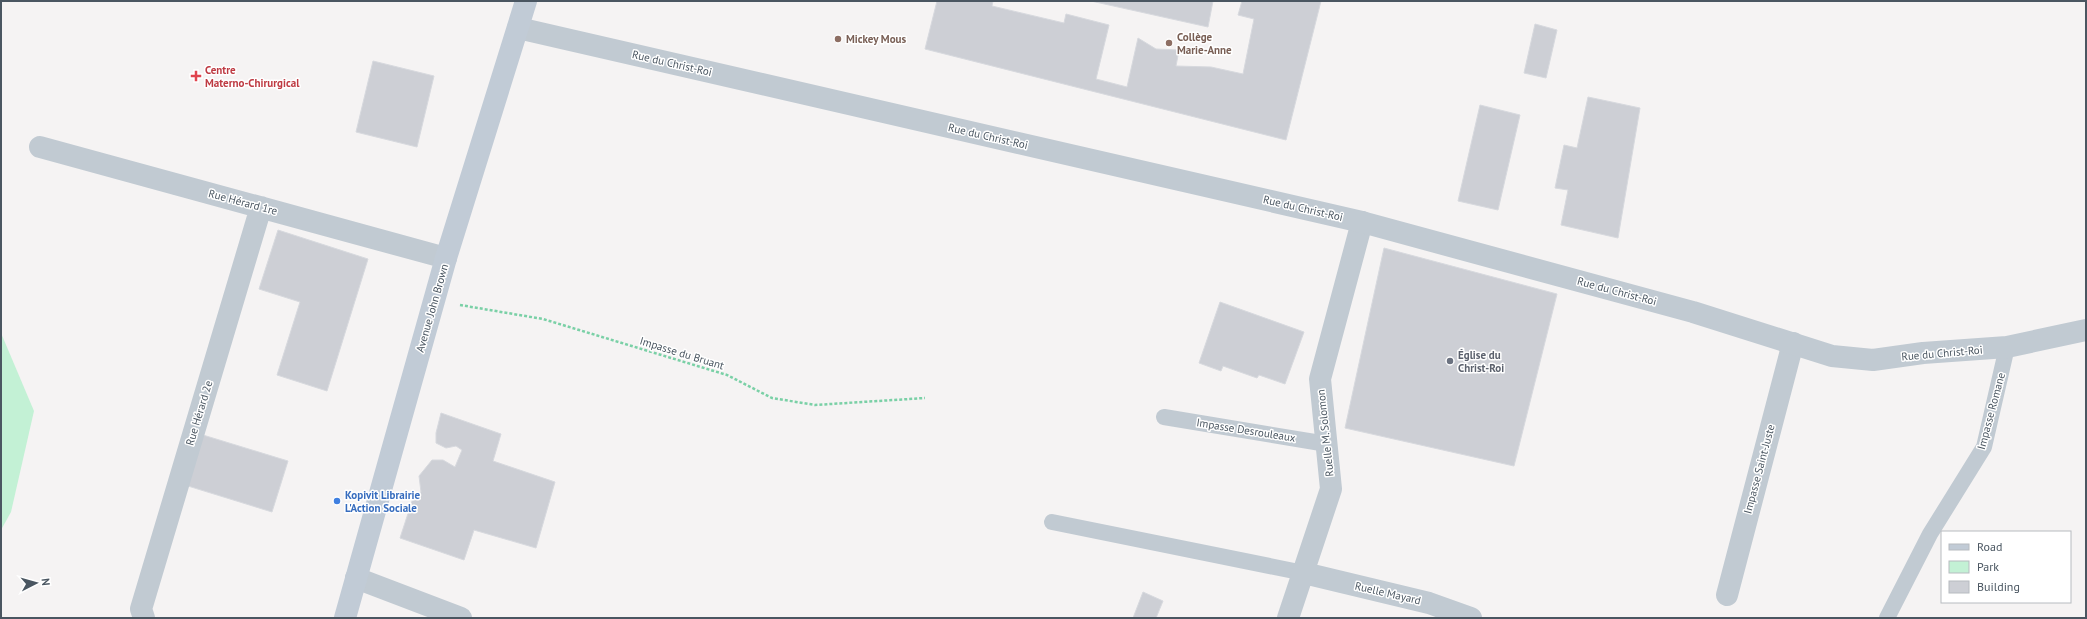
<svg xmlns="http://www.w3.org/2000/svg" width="2087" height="619" font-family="'PT Sans',sans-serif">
<rect width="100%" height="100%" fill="#f5f3f3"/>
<!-- green -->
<path fill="#c3f1d5" d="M1,333L34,411L11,512L1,530Z"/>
<!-- building -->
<path fill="#cdcfd5" stroke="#d7d9de" d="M937,1H993L992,6L1064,23L1066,14L1109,25L1096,79L1127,87L1138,38L1156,49L1179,50L1176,66L1211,67L1243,74L1254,19L1238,15L1242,1H1321L1286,140L925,49Z
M1091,1H1213L1208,27Z
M1535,24L1557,30L1546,78L1524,73Z
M373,61L434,76L417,147L356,132Z
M1588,97L1640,108L1618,238L1561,225L1568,190L1555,188L1564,145L1577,148Z
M1480,105L1520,115L1498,210L1458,201Z
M278,230L368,259L327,391L277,375L300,302L259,289Z
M1384,248L1557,294L1514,466L1345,428Z
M1220,302L1304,332L1285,384L1259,375L1257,378L1223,366L1221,371L1199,363Z
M441,413L501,434L493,461L555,482L536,548L474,530L464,560L400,538L414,495L421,492L419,476L432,460H443L455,467L462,450L456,446L446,448L436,443V433Z
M203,435L288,461L272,512L188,486Z
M1143,592L1163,601L1156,618H1133Z"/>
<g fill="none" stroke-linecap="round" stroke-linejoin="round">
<!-- path -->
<path stroke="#7ad0a6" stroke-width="2.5" stroke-dasharray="3 2" stroke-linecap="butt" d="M460,305L543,319L727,375L772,398L815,405L925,398"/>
<!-- service -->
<path stroke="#c1cad2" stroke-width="16" d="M1164,417L1327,444
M1052,522L1304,573
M1887,618L1930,534L1984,447L2007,347"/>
<!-- minor -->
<path stroke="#c1cad2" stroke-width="22" d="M40,147L446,258
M1304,573L1429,603L1471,618
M356,578L461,618
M1727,595L1793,343
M144,618L141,609L261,207
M1288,618L1331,489L1320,379L1362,222"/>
<!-- tertiary -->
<path stroke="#c1cad2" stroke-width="22" d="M518,28L1362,222L1693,312L1832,356L1873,360L1923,353L2007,347L2086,330"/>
<!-- secondary -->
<path stroke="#c1cbd6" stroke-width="22" d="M345,618L446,258L526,1"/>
</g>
<!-- markers -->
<g fill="#8d6e63" stroke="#fff" stroke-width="1.5">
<circle cx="838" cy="39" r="4"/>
<circle cx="1169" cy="43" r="4"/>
</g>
<path fill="#e0444e" stroke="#fff" stroke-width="1.5" d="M194 70h4v4h4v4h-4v4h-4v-4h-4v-4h4z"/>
<circle fill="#6b7280" stroke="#fff" stroke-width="1.5" cx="1450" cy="361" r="4"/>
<circle fill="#3f7fe0" stroke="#fff" stroke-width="1.5" cx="337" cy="501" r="4"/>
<g text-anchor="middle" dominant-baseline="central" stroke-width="3" stroke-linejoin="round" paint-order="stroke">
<!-- education labels -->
<g font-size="11" font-weight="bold" fill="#785e54" stroke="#fff" text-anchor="start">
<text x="1177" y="37">Collège<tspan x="1177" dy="13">Marie-Anne</tspan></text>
<text x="846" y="39">Mickey Mous</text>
</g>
<!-- street labels -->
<g font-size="11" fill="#4a5661" stroke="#fff">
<text transform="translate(672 63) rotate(13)">Rue du Christ-Roi</text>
<text transform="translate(988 136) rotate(13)">Rue du Christ-Roi</text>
<text transform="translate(243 202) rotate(15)">Rue Hérard 1re</text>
<text transform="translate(1303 208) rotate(13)">Rue du Christ-Roi</text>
<text transform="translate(1617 291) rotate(15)">Rue du Christ-Roi</text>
<text transform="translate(432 308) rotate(-74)">Avenue John Brown</text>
<text transform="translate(682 353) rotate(17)">Impasse du Bruant</text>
<text transform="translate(1942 353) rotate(-5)">Rue du Christ-Roi</text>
<text transform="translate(1991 411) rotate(-75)">Impasse Romane</text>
<text transform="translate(199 413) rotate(-73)">Rue Hérard 2e</text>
<text transform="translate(1246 430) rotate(9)">Impasse Desrouleaux</text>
<text transform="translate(1325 433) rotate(-96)">Ruelle M. Solomon</text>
<text transform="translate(1759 469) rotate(-75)">Impasse Saint-Juste</text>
<text transform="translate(1388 593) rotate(13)">Ruelle Mayard</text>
</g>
<!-- health labels -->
<g font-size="11" font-weight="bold" fill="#be3a42" stroke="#fff" text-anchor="start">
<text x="205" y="70">Centre<tspan x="205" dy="13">Materno-Chirurgical</tspan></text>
</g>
<!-- worship labels -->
<g font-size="11" font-weight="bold" fill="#5b616d" stroke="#fff" text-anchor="start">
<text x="1458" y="355">Église du<tspan x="1458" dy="13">Christ-Roi</tspan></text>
</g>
<!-- shop labels -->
<g font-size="11" font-weight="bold" fill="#366cbe" stroke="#fff" text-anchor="start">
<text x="345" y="495">Kopivit Librairie<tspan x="345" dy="13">L'Action Sociale</tspan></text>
</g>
</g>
<!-- border -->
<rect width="2087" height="619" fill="none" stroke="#4a5661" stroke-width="4"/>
<!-- legend -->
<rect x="1941" y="531" width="130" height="72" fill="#ffffff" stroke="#b7bbc0"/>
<rect x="1949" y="544" width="20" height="6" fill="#c1cbd6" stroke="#b7bbc0"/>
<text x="1977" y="551" font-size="12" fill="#4a5661">Road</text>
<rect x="1949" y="561" width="20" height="12" fill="#c3f1d5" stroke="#b7bbc0"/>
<text x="1977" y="571" font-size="12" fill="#4a5661">Park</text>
<rect x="1949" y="581" width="20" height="12" fill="#cdcfd5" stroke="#b7bbc0"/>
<text x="1977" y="591" font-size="12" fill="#4a5661">Building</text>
<!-- north arrow -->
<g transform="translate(36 583) rotate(84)" stroke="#ffffff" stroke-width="3" paint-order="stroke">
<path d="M0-3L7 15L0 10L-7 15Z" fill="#4a5661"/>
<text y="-6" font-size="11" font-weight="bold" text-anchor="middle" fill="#4a5661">N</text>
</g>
</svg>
